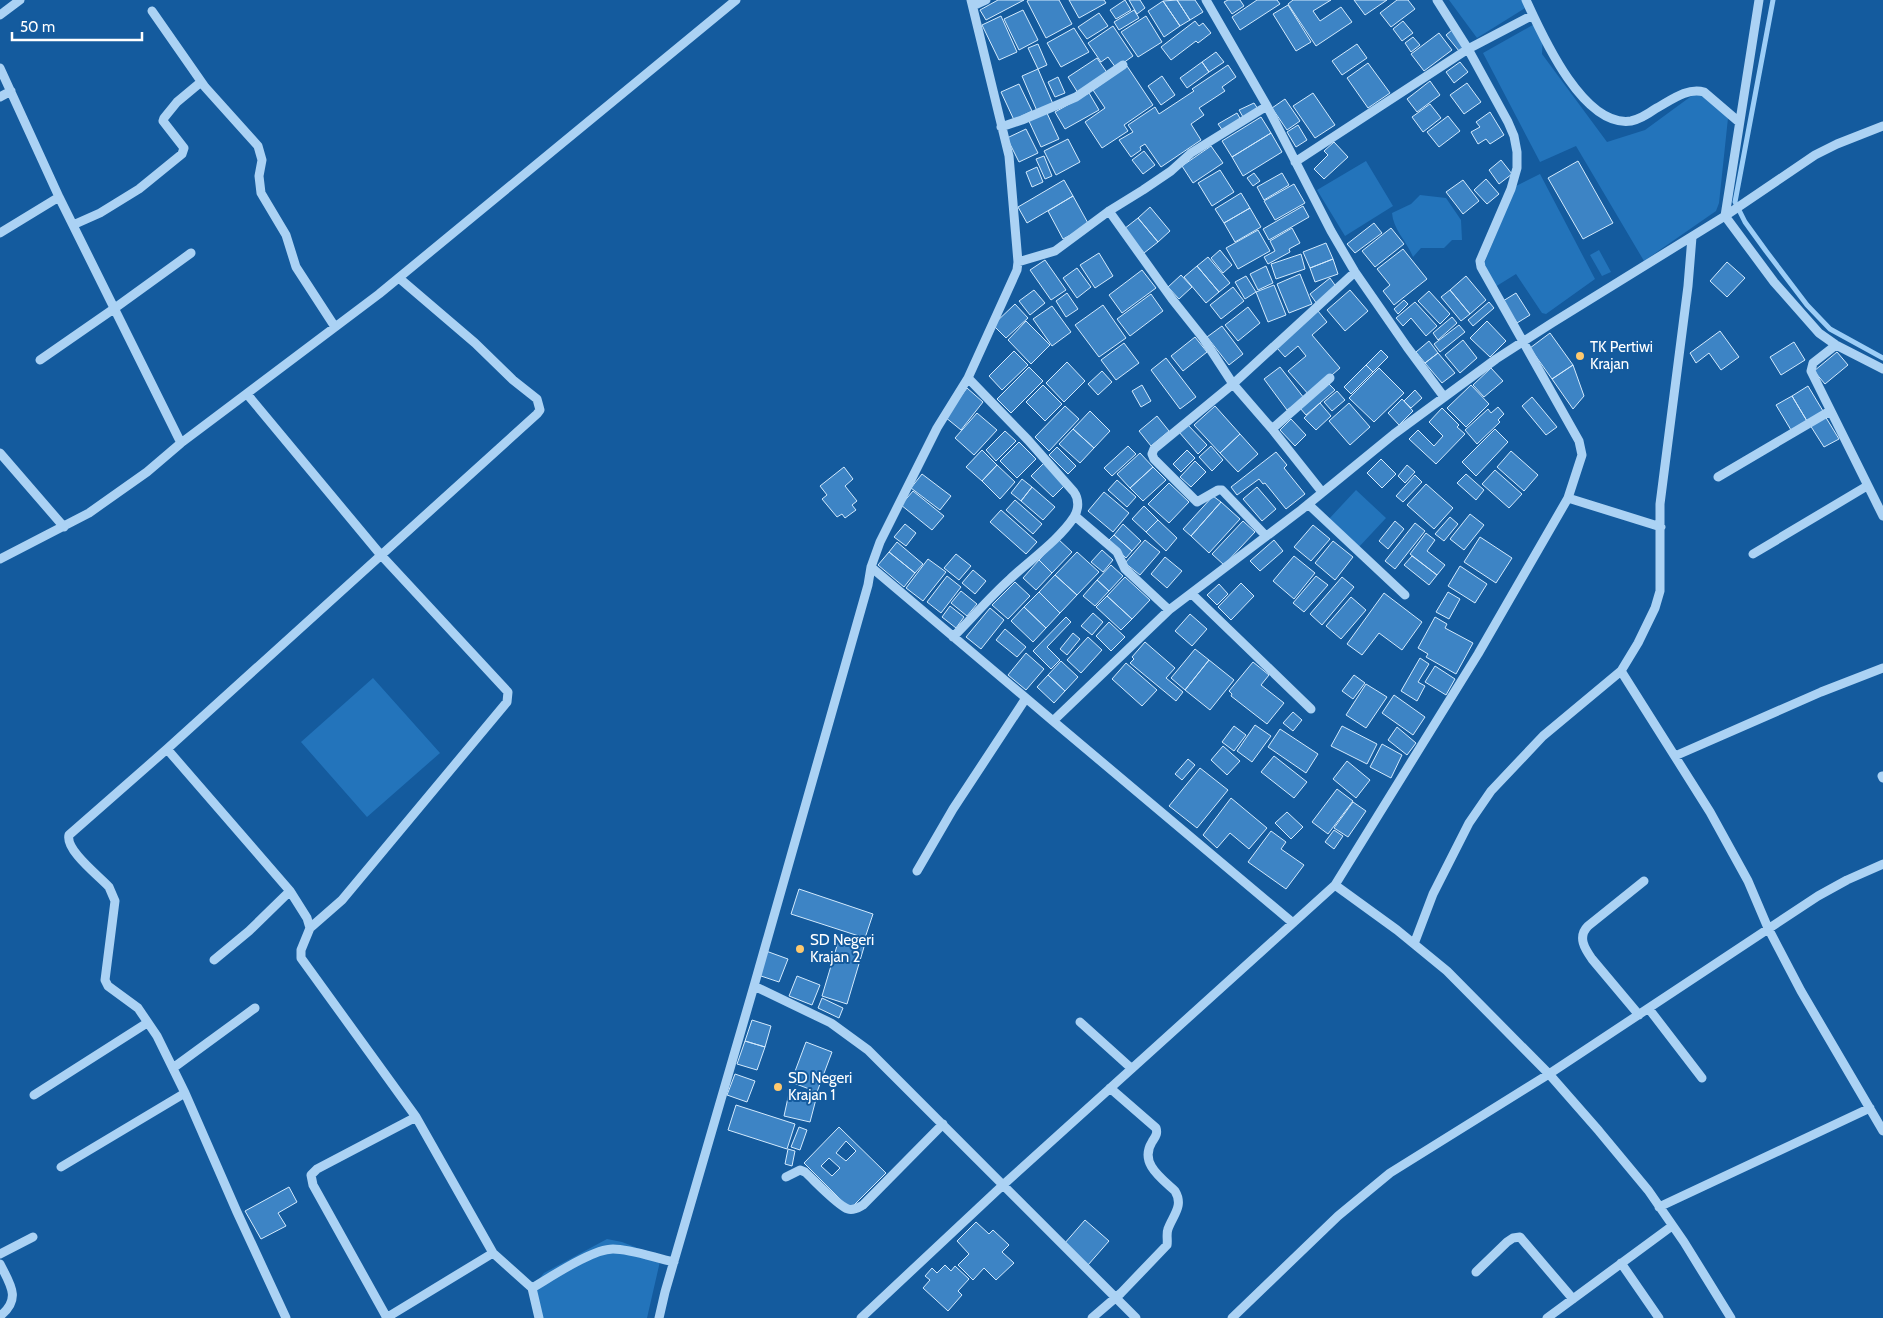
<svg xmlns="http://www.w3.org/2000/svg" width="1883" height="1318" font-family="Cabin,sans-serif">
<rect width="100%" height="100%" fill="#145b9e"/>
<!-- green -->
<path fill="#2374bb" d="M1449,0H1525L1527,7L1477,38Z
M1538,22L1543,34L1542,54L1607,142L1645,130L1701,89L1728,118L1719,203L1716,211L1644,261L1576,146L1540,162L1483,53Z
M1366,161L1393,206L1345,236L1317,190Z
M1540,174L1595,279L1546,314L1542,313L1516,274L1495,287L1484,264L1516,186Z
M1420,195L1446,198L1461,220L1462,240H1452L1444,248H1421L1413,257C1407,242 1393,229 1392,213L1411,204Z
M1599,250L1611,272L1602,276L1590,255Z
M1356,490L1386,518L1358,548L1328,520Z
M373,678L440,753L367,817L301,742Z
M607,1239L622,1242L661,1257L647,1318H541C534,1299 530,1289 544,1273Z"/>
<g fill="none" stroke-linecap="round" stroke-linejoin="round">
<!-- stream -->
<path stroke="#9dcef7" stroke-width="5" d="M1773,0L1735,202L1745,222L1766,251L1807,305L1830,329L1883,358"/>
</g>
<!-- building -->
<path fill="#3d84c5" stroke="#d3eafd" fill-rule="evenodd" d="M998,0H1024L986,20L980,10Z
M1029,0H1059L1072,24L1046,38L1027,1Z
M1069,0H1104L1106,3L1079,18Z
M1125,0L1131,10L1116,19L1110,10Z
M1129,0H1140L1145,8L1137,14Z
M1177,0L1190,20L1180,26L1163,1Z
M1177,0H1195L1203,12L1190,20Z
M1228,0H1240L1244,6L1232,14L1224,2Z
M1257,0H1277L1280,4L1240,30L1232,17Z
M1293,0H1331L1313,11L1320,21L1341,7L1352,22L1316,46L1288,4Z
M1354,0H1387L1365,15Z
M1397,0H1408L1415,9L1391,27L1380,13Z
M1163,1L1180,26L1164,37L1148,11Z
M1288,5L1311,42L1296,51L1273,14Z
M1023,10L1038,40L1019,50L1004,19Z
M1134,10L1139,18L1119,30L1114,22Z
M1099,13L1108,26L1087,39L1078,27Z
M1001,16L1017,52L999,60L982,25Z
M1146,16L1162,42L1138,57L1121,32Z
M1195,21L1199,26L1203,23L1211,33L1198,43L1196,41L1171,60L1161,47Z
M1403,21L1413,33L1402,41L1393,29Z
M1113,26L1133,56L1116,68L1108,57L1101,62L1088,43Z
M1074,28L1089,52L1061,67L1047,43Z
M1452,30L1465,47L1459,51L1446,35Z
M1439,33L1452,50L1424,71L1411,54Z
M1413,37L1420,45L1411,52L1405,43Z
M1038,44L1047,65L1038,69L1028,48Z
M1357,44L1367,58L1342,75L1332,61Z
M1216,52L1224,62L1209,72L1202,62Z
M1097,58L1108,74L1078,93L1068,77Z
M1202,62L1209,72L1187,88L1180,78Z
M1460,62L1468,72L1454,83L1446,72Z
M1368,63L1390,93L1368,108L1347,78Z
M1228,65L1236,77L1222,87L1225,91L1199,108L1204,115L1191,124L1201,140L1161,167L1145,144L1140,147L1141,150L1131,157L1119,140L1133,132L1128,125L1155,107L1159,114L1194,91L1192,89Z
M1127,66L1153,105L1124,125L1128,131L1102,148L1085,122L1105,108L1093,90Z
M1038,69L1053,104L1037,111L1022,76Z
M1162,76L1175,95L1161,105L1148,86Z
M1058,77L1065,93L1055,97L1048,82Z
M1430,81L1440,95L1417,112L1407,99Z
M1467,83L1481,102L1464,114L1450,95Z
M1019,84L1032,111L1014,120L1001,92Z
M1089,93L1099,110L1065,129L1055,112Z
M1313,93L1335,125L1315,138L1293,106Z
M1285,99L1300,121L1287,130L1272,108Z
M1254,103L1258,109L1243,117L1239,110Z
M1430,104L1441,118L1423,132L1412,117Z
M1046,111L1059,139L1041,147L1028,119Z
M1490,112L1504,135L1490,144L1486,139L1478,144L1471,132L1480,127L1476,122Z
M1237,113L1241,120L1223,131L1218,124Z
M1448,116L1460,131L1439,147L1427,132Z
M1261,117L1271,133L1232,157L1222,141Z
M1298,125L1307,140L1296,147L1287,132Z
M1026,129L1038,153L1019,162L1007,138Z
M1271,133L1282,152L1243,176L1232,157Z
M1068,139L1080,162L1056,175L1044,151Z
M1334,142L1348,157L1324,179L1314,169L1328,155L1324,151Z
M1211,146L1223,163L1193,183L1182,166Z
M1144,151L1155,165L1143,174L1132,160Z
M1044,156L1052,176L1045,179L1036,159Z
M1501,160L1512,174L1499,184L1489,170Z
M1578,161L1613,223L1583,239L1548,178Z
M1037,167L1043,182L1032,187L1026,172Z
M1220,170L1234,192L1212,206L1198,183Z
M1254,173L1260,181L1253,186L1247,178Z
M1282,173L1289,185L1264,200L1257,187Z
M1486,179L1499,194L1487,204L1474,190Z
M1064,180L1073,196L1027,223L1018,207Z
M1463,180L1479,201L1463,214L1446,192Z
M1294,184L1305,203L1275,220L1264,201Z
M1241,193L1250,208L1224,223L1215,209Z
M1073,196L1089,225L1063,239L1048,211Z
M1303,206L1309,217L1269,240L1263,229Z
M1150,207L1170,231L1158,242L1138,218Z
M1250,208L1261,227L1235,242L1224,223Z
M1138,218L1158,242L1144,253L1124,229Z
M1374,223L1382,233L1355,253L1347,244Z
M1292,228L1300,243L1289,249L1290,252L1268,264L1264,257L1275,251L1270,241Z
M1391,228L1404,244L1375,267L1362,251Z
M1258,230L1270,251L1238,269L1226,248Z
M1326,243L1333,259L1310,268L1303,252Z
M1403,249L1427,279L1394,305L1383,291L1390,285L1377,269Z
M1220,250L1232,265L1223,273L1211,258Z
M1099,253L1113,276L1095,288L1080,265Z
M1301,254L1305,269L1276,279L1271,264Z
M1208,257L1230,283L1219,292L1197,266Z
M1333,259L1338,274L1315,282L1310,268Z
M1045,260L1066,290L1051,300L1030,270Z
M1727,262L1745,278L1727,297L1710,281Z
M1197,266L1219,292L1206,303L1184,277Z
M1266,266L1273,283L1258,290L1250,274Z
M1077,268L1091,287L1077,298L1063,278Z
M1142,270L1156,288L1122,313L1109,295Z
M1300,274L1312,304L1289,313L1277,284Z
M1181,275L1192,287L1179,299L1168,287Z
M1246,276L1256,292L1245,299L1235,282Z
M1466,276L1486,300L1470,314L1450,290Z
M1330,278L1337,288L1317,304L1310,294Z
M1274,285L1286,315L1268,322L1256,292Z
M1233,287L1244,301L1221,319L1210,305Z
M1034,290L1045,303L1030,315L1019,301Z
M1350,290L1368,311L1345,331L1327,310Z
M1450,290L1470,314L1461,321L1441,297Z
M1429,291L1450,314L1440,324L1418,301Z
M1067,293L1078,309L1066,317L1056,301Z
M1516,293L1530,315L1517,323L1503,301Z
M1151,294L1163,311L1130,336L1117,319Z
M1404,300L1408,304L1398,314L1394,309Z
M1415,302L1437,326L1426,336L1411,318L1403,326L1396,318Z
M1489,302L1494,308L1473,326L1468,320Z
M1015,304L1028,318L1006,338L993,325Z
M1103,305L1126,338L1099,357L1075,325Z
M1052,306L1071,332L1052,346L1033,319Z
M1248,307L1260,323L1238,341L1225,325Z
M1318,311L1327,322L1312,335L1340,368L1309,395L1288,371L1306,356L1298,346L1285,357L1277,348Z
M1452,317L1457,323L1438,340L1433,333Z
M1026,321L1050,345L1031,364L1008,340Z
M1487,321L1506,341L1490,357L1470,338Z
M1459,325L1465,332L1440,352L1434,344Z
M1222,326L1243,354L1229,365L1207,337Z
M1720,331L1739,357L1721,370L1709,353L1696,363L1690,353Z
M1550,333L1573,365L1552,379L1530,348Z
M1195,337L1207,352L1183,371L1171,356Z
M1463,340L1477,358L1460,373L1445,355Z
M1429,341L1438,353L1425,363L1416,352Z
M1794,342L1805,360L1781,375L1770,357Z
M1124,343L1139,363L1116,380L1101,360Z
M1381,350L1388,357L1373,372L1366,365Z
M1014,351L1028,365L1002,390L989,376Z
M1837,352L1848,365L1825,384L1814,371Z
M1438,353L1455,373L1442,383L1425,363Z
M1166,358L1196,397L1180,409L1151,370Z
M1067,362L1085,381L1064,402L1046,383Z
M1366,365L1373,372L1351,394L1344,387Z
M1573,365L1584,396L1573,409L1552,379Z
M1029,367L1043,381L1011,413L997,399Z
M1280,367L1304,398L1287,410L1264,379Z
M1379,368L1404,393L1374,422L1349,398Z
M1491,368L1503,381L1484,397L1473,385Z
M1102,371L1112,382L1098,395L1088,384Z
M1329,384L1335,390L1306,415L1300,408Z
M1043,385L1062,404L1045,421L1026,402Z
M1142,385L1151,401L1141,407L1132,391Z
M1471,385L1489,404L1466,427L1447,408Z
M1808,386L1823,411L1807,421L1792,396Z
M967,388L983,402L961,430L945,417Z
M1415,390L1422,398L1411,408L1404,401Z
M1337,391L1345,400L1332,411L1324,402Z
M1792,396L1807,421L1791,430L1776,405Z
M1532,397L1557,427L1546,435L1522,406Z
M1402,399L1413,411L1399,425L1388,413Z
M1320,403L1331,416L1316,430L1304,418Z
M1349,403L1370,427L1350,445L1329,421Z
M1065,406L1079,419L1049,451L1035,437Z
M1215,406L1240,434L1220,453L1194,425Z
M1498,407L1504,414L1498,420L1500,422L1477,444L1465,430L1488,409L1491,413Z
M1442,408L1459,425L1457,427L1465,434L1436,464L1409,439L1418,430L1434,446L1443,436L1429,422Z
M1090,411L1110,431L1094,448L1073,429Z
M977,413L997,430L974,455L955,438Z
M1157,416L1169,431L1151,446L1139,431Z
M1825,416L1839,439L1824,447L1810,425Z
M1291,419L1306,435L1295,446L1280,430Z
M1187,424L1207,445L1198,454L1179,432Z
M1073,429L1094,448L1080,463L1059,444Z
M1495,429L1508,442L1476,476L1462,462Z
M1005,431L1016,441L996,461L986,450Z
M1240,434L1258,454L1238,472L1220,453Z
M1019,442L1036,459L1017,478L1000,461Z
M1128,446L1136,454L1112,476L1104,468Z
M1211,446L1223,460L1212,471L1199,457Z
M1057,447L1076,466L1068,474L1049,455Z
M982,450L997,465L982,481L966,467Z
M1187,450L1195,458L1181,472L1173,464Z
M1511,451L1538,475L1524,491L1497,467Z
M1276,452L1287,465L1284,468L1305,494L1286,509L1265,483L1263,484L1259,479L1237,495L1231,487Z
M1140,453L1153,467L1130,488L1117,474Z
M1381,459L1396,474L1382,488L1367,473Z
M1195,461L1206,472L1191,487L1180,477Z
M1045,462L1066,484L1053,497L1031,476Z
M997,465L1015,482L1000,499L982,481Z
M1407,465L1415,472L1405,483L1398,476Z
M844,467L853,479L845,486L857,501L852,505L856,510L845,518L842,514L837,517L822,499L827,495L820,486Z
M1153,467L1166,480L1143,501L1130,488Z
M1495,470L1522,494L1509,508L1482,484Z
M922,474L951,496L940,510L911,488Z
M1466,474L1484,490L1476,500L1457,483Z
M1415,475L1422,482L1403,502L1396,496Z
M1022,479L1032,487L1021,501L1011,493Z
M1117,480L1136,497L1127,507L1108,490Z
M1169,483L1189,502L1169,523L1148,504Z
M1426,484L1453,508L1434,529L1407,505Z
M1032,487L1055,507L1043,520L1021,501Z
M1257,487L1276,509L1262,521L1243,499Z
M913,491L944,516L932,530L901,505Z
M1104,492L1129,513L1113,532L1088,511Z
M1213,496L1221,502L1191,536L1183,529Z
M1015,500L1042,524L1033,534L1006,510Z
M1221,502L1240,519L1209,553L1191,536Z
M1144,506L1158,520L1146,532L1132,519Z
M1001,510L1037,542L1026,554L990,522Z
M1470,514L1484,525L1464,550L1450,539Z
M1450,517L1458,524L1444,541L1435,534Z
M1158,520L1177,538L1166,551L1146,532Z
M1243,521L1255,532L1224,565L1212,554Z
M1395,521L1404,529L1388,549L1379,541Z
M1415,523L1425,531L1395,569L1385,561Z
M905,524L916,533L906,546L894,537Z
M1123,524L1141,541L1132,551L1114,535Z
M1313,525L1330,539L1311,561L1294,547Z
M1426,533L1435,540L1427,551L1445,565L1437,575L1410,554Z
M1114,535L1132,551L1126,558L1108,541Z
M1480,537L1512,558L1496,583L1464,562Z
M1058,539L1072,552L1052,573L1039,560Z
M1145,540L1160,552L1140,575L1125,563Z
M1274,540L1283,551L1260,571L1250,561Z
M1333,541L1353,557L1335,580L1315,563Z
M897,542L923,564L915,573L889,552Z
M1102,550L1113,560L1103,572L1091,562Z
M889,552L915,573L904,587L878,565Z
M1077,552L1099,572L1077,595L1055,575Z
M956,554L971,566L959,580L944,568Z
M1294,556L1315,573L1294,599L1273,581Z
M1412,556L1437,575L1429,585L1404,565Z
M1165,557L1182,571L1167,588L1151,574Z
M928,559L946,572L923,601L906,588Z
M1039,560L1052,573L1036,590L1023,578Z
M1111,565L1123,576L1109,591L1097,580Z
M1460,566L1487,584L1475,603L1448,586Z
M973,570L986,581L975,594L962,583Z
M1055,575L1077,595L1060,613L1039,592Z
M947,576L961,587L941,613L927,602Z
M1316,576L1328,585L1304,612L1293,603Z
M1125,577L1150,600L1132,619L1107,596Z
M1342,577L1354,587L1322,625L1310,614Z
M1097,580L1109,591L1095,606L1083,596Z
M1015,582L1030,596L1008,619L992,605Z
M1241,583L1254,596L1231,620L1218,607Z
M1219,584L1228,594L1217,605L1207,595Z
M961,591L977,604L967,616L951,603Z
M1039,592L1060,613L1046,628L1024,607Z
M1448,592L1460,599L1449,619L1436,612Z
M1384,593L1422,622L1402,650L1379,633L1362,655L1347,644Z
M1107,596L1132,619L1121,630L1096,607Z
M1351,597L1366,610L1341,639L1326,626Z
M950,606L964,617L956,628L942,617Z
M1024,607L1046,628L1033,642L1011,621Z
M990,608L1004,620L981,649L966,637Z
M1093,613L1103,622L1092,635L1081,626Z
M1190,614L1207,629L1192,646L1175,631Z
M1066,617L1071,622L1047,647L1060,660L1051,669L1033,651Z
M1435,617L1447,624L1445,628L1473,643L1456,674L1426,657L1428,654L1418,648Z
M1109,622L1125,637L1111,651L1096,636Z
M1005,629L1026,647L1017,657L996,640Z
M1073,633L1080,639L1067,655L1060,649Z
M1088,637L1102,650L1081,673L1067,660Z
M1145,642L1175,668L1166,678L1183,692L1176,701L1130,663L1134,659L1132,657Z
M1195,649L1209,660L1185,690L1171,678Z
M1026,653L1044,669L1026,690L1008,675Z
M1420,658L1429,664L1418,682L1425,686L1417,701L1401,691Z
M1209,660L1234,680L1210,710L1185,690Z
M1061,661L1078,677L1065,691L1048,675Z
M1253,662L1269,675L1261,685L1284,703L1267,724L1231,696L1232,694L1229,691Z
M1126,663L1157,690L1142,706L1112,679Z
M1435,666L1455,679L1446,695L1425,682Z
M1048,675L1065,691L1054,703L1037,687Z
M1354,675L1365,683L1353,699L1342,691Z
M1366,684L1387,697L1366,728L1346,715Z
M1394,695L1425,717L1413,735L1382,713Z
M1293,712L1302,720L1293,731L1283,723Z
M1255,725L1271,736L1252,762L1237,751Z
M1234,726L1246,735L1234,751L1222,742Z
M1342,726L1377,744L1367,764L1331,746Z
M1397,727L1416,743L1407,755L1388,740Z
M1280,729L1318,754L1306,773L1268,747Z
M1382,744L1402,755L1391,778L1370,767Z
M1223,746L1240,761L1227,775L1211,760Z
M1274,756L1307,782L1294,798L1261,772Z
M1188,759L1195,765L1182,780L1175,774Z
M1347,761L1370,780L1356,798L1333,779Z
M1200,768L1228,790L1197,828L1169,806Z
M1337,789L1353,801L1328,834L1312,822Z
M1231,798L1267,828L1249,849L1230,833L1217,848L1203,835Z
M1353,802L1366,811L1348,837L1334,828Z
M1287,812L1303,827L1291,839L1275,823Z
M1334,830L1343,836L1334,849L1325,842Z
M1271,831L1286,842L1281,849L1304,865L1286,889L1248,862Z
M799,889L873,914L865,938L791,914Z
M839,939L864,947L847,1004L822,996Z
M766,951L788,959L779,982L758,975Z
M797,976L820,985L812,1005L789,996Z
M822,998L843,1008L839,1018L818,1008Z
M752,1020L771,1026L765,1047L745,1041Z
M745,1041L765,1047L757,1070L737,1064Z
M806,1042L832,1052L817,1092L791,1082Z
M735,1074L755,1081L747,1102L727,1095Z
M789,1093L816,1099L810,1122L784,1116Z
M736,1105L795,1124L787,1149L728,1130Z
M799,1127L807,1130L800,1150L791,1147Z
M839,1127L886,1173L850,1209L804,1163ZM846,1141L856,1151L846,1161L836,1153ZM829,1158L840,1168L832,1176L821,1166Z
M788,1149L795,1151L792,1166L785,1164Z
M289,1187L297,1202L278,1213L286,1226L261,1239L245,1211Z
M1085,1220L1109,1241L1088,1265L1064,1244Z
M976,1222L989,1234L993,1230L1009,1245L1002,1252L1014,1263L996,1280L984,1268L973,1280L958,1265L969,1254L957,1241Z
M945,1265L951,1271L955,1266L969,1279L958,1291L962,1295L948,1311L923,1288L930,1280L925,1276L932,1268L937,1273Z"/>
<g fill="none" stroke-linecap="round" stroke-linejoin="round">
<!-- minor -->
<path stroke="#abd2f4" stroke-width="9" d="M1206,0L1267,106L1331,231L1355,272L1407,347L1444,397
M1526,0C1542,35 1583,128 1631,121C1640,119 1648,114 1655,109C1670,101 1687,87 1704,92L1739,122
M1759,0L1725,216L1774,282L1819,333L1836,345L1883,369
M973,6L986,0
M152,11L205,87L258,146L262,160L259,176L261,193L286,235L296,267L335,327
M0,15L20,0
M0,68L59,197L181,443
M0,97L11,91
M1001,127L1022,120L1076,97L1123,65
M1295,162L1468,49L1533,15
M1109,211L1172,299L1203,338L1233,384L1154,449L1152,454L1154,459L1197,502L1218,490H1222L1266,536
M73,225L100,213L139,189L182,154L184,148L163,121L164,118L177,102L201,82
M0,233L59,197
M1018,262L1055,251L1109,211L1143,190L1171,171L1191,153L1267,106
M1836,345L1813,363L1811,371L1883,516
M40,360L115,308L191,253
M247,394L380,554L508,692L507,702L342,900L310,928
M1272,429L1330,378
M0,453L64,527
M1718,477L1830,411
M1322,492L1272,429L1233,384L1355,272
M1568,498L1661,527
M1308,504L1405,595
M1075,516L1117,552L1125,569L1169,610
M1753,554L1867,486
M0,559L89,513L147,472L181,443L379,294L736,0
M871,567L1053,721L1169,610L1301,510L1394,434L1496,359L1552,323L1725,216L1815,155L1837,144L1883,126
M1192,594L1311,709
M953,637C972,618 990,597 1010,579C1030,560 1059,540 1074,517C1079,509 1079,499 1074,492L1028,440L968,378
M1621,671L1710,812L1748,881L1768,928L1801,991L1883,1131
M1053,721L1293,923
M167,749L290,891L307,918L310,928L301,950V958L416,1117
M1675,756L1821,692L1883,668
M1882,776L1883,778
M917,871L953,809L1026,698
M1335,885L1478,654L1568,498L1582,455L1579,441L1481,267L1480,261L1511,189L1517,168V152L1514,136L1508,122L1468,49L1437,0
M1414,944L1433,894L1469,823L1491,791L1543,736L1621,671L1638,643L1655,608L1660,591V504L1688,286L1692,237
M214,960L249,931L290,891
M754,986L831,1023L868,1050L1136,1318
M1649,1009L1702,1078
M1639,1015L1592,959C1585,949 1577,937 1588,926L1644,881
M1080,1022L1131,1068
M173,1068L255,1008
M34,1095L147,1023
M61,1167L185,1093
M786,1177L800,1170L805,1172C814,1180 838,1206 848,1209C854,1211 859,1207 863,1205L943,1124
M1659,1207L1870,1108
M0,1254L33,1237
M1621,1263L1659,1318
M0,1264C10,1284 22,1299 0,1316
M1476,1272L1507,1242L1513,1238L1520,1237L1573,1299
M532,1288C551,1277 592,1249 613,1249C631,1249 655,1258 674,1262
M286,1318L237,1212L185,1093L157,1036L138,1008L108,986L105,980L115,901L109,887C99,876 65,850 69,835L167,749L537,414L540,410L537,399L513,380L475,343L399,278
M386,1318L493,1253
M387,1318L313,1185L311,1175L317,1169L416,1117L493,1253L532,1288L539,1318
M659,1318L665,1292L754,986L868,585L871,567L880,542L937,428L968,378L1017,270L1018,262L1009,156L971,0
M861,1318L1003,1185L1335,885L1397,930L1447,971L1549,1074L1599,1131L1648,1190L1684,1242L1731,1318
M1092,1318L1121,1293L1167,1245C1168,1240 1166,1234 1168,1229C1173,1215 1184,1206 1175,1191C1161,1178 1139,1163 1152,1142C1155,1137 1158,1134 1156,1128L1110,1088
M1232,1318L1338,1216L1390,1173L1549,1074L1818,896L1847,880L1883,864
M1547,1318L1672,1226"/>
</g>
<!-- markers -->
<g fill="#ffc96e" stroke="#145b9e" stroke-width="2">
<circle cx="1580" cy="356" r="5"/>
<circle cx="800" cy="949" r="5"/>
<circle cx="778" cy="1087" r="5"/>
</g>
<g text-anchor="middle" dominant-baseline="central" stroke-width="4" stroke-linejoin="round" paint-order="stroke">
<!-- poi labels -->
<g font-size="15" fill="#fff" stroke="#145b9e" text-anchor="start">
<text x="1590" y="347">TK Pertiwi<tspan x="1590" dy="17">Krajan</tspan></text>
<text x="810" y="940">SD Negeri<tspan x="810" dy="17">Krajan 2</tspan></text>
<text x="788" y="1078">SD Negeri<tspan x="788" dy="17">Krajan 1</tspan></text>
</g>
</g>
<!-- scale -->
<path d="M12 32v8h130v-8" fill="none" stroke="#ffffff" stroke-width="2.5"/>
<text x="20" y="32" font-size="15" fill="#ffffff" stroke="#145b9e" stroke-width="4" paint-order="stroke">50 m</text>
</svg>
